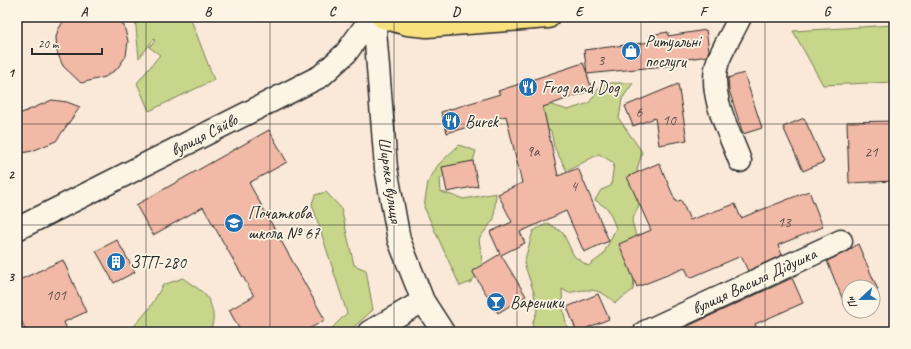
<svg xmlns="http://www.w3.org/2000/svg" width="911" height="349" font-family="Caveat,sans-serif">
<rect width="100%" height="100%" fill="#fae9d8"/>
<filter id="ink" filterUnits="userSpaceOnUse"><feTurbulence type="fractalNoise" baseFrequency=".025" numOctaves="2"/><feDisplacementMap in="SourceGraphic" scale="8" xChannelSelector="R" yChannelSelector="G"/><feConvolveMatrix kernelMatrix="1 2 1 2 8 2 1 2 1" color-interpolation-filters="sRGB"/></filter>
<g filter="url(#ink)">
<!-- green -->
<path fill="#c7d68a" stroke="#79805a" d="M135,17H190L214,80L149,111L137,83L160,55L149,47L155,41L154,39L139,58Z
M894,25V82L823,85L793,31Z
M612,83H633L622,99L619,119L642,152L637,170L644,193L632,221L638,244L633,290L615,303C600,288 588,288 569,293L562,289L563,309L568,332H535L532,324L537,311L534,293L524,263L533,231L548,223L563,233L574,256L588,266L603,255L616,228L608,209L595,200L601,190L611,186L614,163L599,154L567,171L554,147L551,131L530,127L531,99L568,110L589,103L601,85Z
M459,145L476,151L473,161L440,179L441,192L464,199L496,193L494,219L479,239L483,267L471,282L460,286L424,207L428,182L438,165Z
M326,192L341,208L354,265L366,270L373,310L348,332H336L331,329L347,313L312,204L315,195Z
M183,278C190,284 201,289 206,296C213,305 217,323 208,332H129L149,309L163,285Z"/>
<!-- building -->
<path fill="#f1b9a6" stroke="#2b2b2b" d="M66,17H118L124,26L128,41L126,56L117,69L105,77L81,83L63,66L57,52L56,37L58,30Z
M706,30L709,50L707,56L675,61V65L587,74L592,90L543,107L558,176L578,168L609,241L584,252L566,211L520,232L525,243L501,255L526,296L498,313L472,271L500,254L490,232L512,222L498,194L522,183L506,116L447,133L441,112L500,94L498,91L583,63L587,73L584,50L651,42L650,35L668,32V36Z
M744,73L762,128L743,134L729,90L728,78Z
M678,84L687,140L659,145L655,118L633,126L625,106Z
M52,100L67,102L80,107L56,141L32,151L17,154V115Z
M804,118L824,162L803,171L783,127Z
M894,121V181L849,183L847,122Z
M269,130L287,162L249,183L325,320L303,332H241L229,310L254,296L203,207L153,235L136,205Z
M473,161L478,186L447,192L442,167Z
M659,163L676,202L681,200L690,220L735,204L741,218L809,191L823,227L778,245L782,255L748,271L741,256L690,278L685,268L637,287L619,244L651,230L627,177Z
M117,240L135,272L114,283L96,251Z
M858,244L878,290L873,293V287H849V303L845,305L827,261L846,252Z
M63,260L86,312L64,322L68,332H26L22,322L17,324V281Z
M792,278L803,303L755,324L756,326L754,327L756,332H675Z
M598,294L609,319L577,332L567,307Z"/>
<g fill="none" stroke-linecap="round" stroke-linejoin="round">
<!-- minor casing -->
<g stroke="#2b2b2b" stroke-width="25">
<path id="minor" d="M374,17L386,168L399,240L423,301L443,332
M740,161C729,131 707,93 718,61C724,46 733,32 740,17
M17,229L321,76L346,53L372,17
M369,332L423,301
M645,332L841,241"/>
</g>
<!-- major casing -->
<g stroke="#2b2b2b" stroke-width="25">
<path id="major" d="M383,17L407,24L427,26L548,17"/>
</g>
<!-- minor -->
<use href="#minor" stroke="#fcf5e5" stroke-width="22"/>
<!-- major -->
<use href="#major" stroke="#fae180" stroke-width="22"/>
</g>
</g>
<!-- grid -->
<path fill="none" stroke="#2b2b2b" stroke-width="1" stroke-opacity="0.55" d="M146,17V332M270,17V332M394,17V332M517,17V332M641,17V332M765,17V332M17,124H894M17,225H894"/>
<!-- icons -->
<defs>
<g id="shop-disc" transform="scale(1)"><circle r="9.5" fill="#1f6fb2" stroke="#fcf5e5"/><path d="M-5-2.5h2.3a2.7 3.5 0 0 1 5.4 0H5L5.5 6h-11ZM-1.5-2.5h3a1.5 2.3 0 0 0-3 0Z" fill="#fff"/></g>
<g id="restaurant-disc" transform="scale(1)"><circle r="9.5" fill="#1f6fb2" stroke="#fcf5e5"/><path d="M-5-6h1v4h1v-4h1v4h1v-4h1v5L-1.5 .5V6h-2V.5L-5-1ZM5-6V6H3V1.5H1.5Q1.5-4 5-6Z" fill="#fff"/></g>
<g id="school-disc" transform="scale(1)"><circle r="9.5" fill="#1f6fb2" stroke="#fcf5e5"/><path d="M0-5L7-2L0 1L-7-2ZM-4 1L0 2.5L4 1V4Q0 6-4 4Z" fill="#fff"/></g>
<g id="building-disc" transform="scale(1)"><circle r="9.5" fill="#1f6fb2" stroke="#fcf5e5"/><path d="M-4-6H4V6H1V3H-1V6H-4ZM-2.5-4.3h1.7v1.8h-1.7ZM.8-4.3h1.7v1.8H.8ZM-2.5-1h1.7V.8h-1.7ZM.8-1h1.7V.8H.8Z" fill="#fff"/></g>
<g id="bar-disc" transform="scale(1)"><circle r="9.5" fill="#1f6fb2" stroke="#fcf5e5"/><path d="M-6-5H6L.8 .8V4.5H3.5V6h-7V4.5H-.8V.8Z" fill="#fff"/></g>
</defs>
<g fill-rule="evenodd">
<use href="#shop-disc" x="631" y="51"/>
<use href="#restaurant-disc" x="528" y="87"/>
<use href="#restaurant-disc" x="451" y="121"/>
<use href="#school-disc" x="234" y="223"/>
<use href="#building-disc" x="116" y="262"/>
<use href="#bar-disc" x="496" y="302"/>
</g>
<g text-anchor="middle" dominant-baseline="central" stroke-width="3.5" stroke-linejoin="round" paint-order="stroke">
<!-- number labels -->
<g font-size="15" fill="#5c4e4a">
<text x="601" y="60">3</text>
<text x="639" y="112">6</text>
<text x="669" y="120">10</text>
<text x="533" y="151">9а</text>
<text x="871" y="152">21</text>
<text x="574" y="186">4</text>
<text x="784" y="222">13</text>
<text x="56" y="295">101</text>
</g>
<!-- poi labels -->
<g font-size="17" fill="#2b2b2b" stroke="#fcf5e5" text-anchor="start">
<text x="645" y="41">Ритуальні<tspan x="645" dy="20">послуги</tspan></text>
<text x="542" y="87">Frog and Dog</text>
<text x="465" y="121">Burek</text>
<text x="248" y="213">Початкова<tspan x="248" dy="20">школа № 67</tspan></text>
<text x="130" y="262">ЗТП-280</text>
<text x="510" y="302">Вареники</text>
</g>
<!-- street labels -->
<g font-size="17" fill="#2b2b2b" stroke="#fcf5e5">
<text transform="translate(204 135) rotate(-27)">вулиця Сяйво</text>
<text transform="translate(390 180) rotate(82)">Широка вулиця</text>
<text transform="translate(754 281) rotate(-25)">вулиця Василя Дідушка</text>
</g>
</g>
<!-- margin -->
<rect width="911" height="349" fill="none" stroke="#fcf5e5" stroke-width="44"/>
<!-- north arrow -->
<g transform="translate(861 299) rotate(248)"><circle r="19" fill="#fcf5e5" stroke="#a8a49b"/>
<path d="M0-3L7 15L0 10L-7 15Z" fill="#1f6fb2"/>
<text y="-6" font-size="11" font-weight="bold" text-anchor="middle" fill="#2b2b2b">Пн</text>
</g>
<!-- scale -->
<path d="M32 48v6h70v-6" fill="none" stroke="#2b2b2b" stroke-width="2"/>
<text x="38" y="48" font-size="12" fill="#2b2b2b" stroke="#fcf5e5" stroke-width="3" paint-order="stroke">20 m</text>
<rect x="22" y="22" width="867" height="305" fill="none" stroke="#2b2b2b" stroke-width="1.5"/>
<g font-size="13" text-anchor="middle" font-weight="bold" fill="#2b2b2b">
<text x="84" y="16">A</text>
<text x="208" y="16">B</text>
<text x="332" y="16">C</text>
<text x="456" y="16">D</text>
<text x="579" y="16">E</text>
<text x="703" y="16">F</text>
<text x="827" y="16">G</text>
<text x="11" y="77">1</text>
<text x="11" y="179">2</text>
<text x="11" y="281">3</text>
</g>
</svg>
